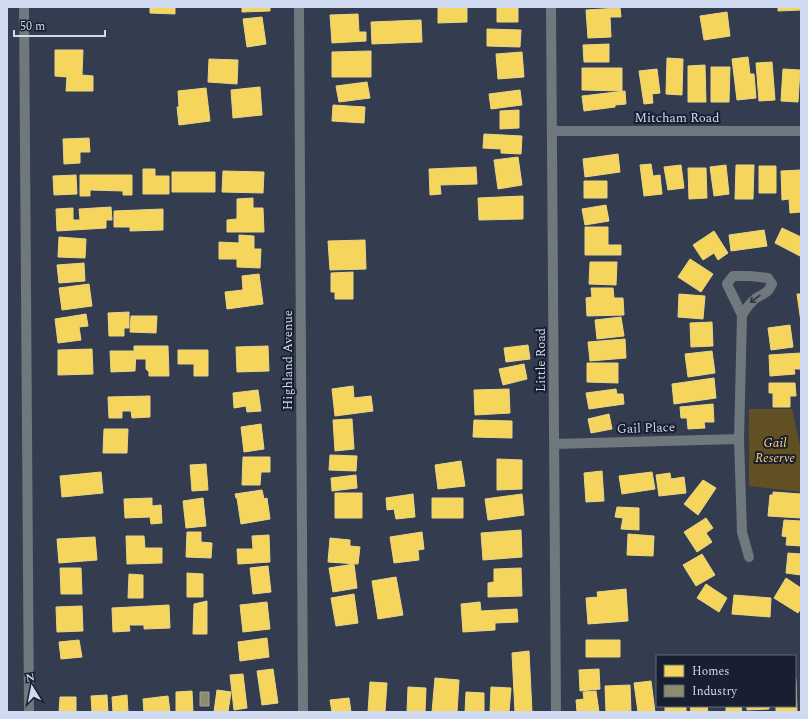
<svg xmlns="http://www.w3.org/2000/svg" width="808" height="719" font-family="Spectral,serif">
<rect width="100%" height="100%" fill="#343c4f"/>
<!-- green -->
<path fill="#625025" d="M749,409H792L801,450V492L749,486Z"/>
<!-- homes -->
<path fill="#f6d55c" stroke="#ead688" d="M150,7H175V14L150,13Z
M242,7H270V11L242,12Z
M438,7H467V22L438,23Z
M497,7H518V22H497Z
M778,7H801V10L778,11Z
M620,8L621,17H610L611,37L588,38L586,10Z
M727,12L730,36L704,40L700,16Z
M358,14L359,32H366V41L332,43L330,15Z
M262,17L266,44L247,47L243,19Z
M421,20L422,42L372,44L371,22Z
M487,29L521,30L520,47L487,46Z
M609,44V62H584L583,45Z
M55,50H83L82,75L93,76V91H66L67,77L55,76Z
M371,51V77H332V52Z
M522,52L524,77L498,79L496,54Z
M748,57L750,74H754L756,98L737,100L732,59Z
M667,58L683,59L682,95L666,94Z
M209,59L238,60L237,84L208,82Z
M772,62L775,100L759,101L756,63Z
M705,65L706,102H688V66Z
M711,67H730L729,102H711Z
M582,68H622V91L582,90Z
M657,69L660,93L652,94L653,103L644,104L639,71Z
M783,69L800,70L798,102L781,101Z
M367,82L370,98L339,102L336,86Z
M260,87L262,115L233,118L231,90Z
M206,88L210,121L179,125L177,107H179L178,91Z
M520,90L522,105L491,109L489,94Z
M625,91L626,104L615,105V107L584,111L582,96Z
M333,105L365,107L364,123L332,121Z
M519,110V128L500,129V111Z
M484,134L522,136L521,154L501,153V149L483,148Z
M89,138L90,152H80V163L64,164L63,139Z
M618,154L620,172L585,177L583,159Z
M518,157L522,185L498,189L494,160Z
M651,164L653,176L660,175L662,194L644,196L640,165Z
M681,165L684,188L668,190L664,167Z
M726,165L729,194L714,196L710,167Z
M736,165H754L753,199H735Z
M759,166H776V193H759Z
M476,167L477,184L440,185L441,194L430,195L429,169Z
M688,168H706L707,198L689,199Z
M143,169H155V176H169V194H143Z
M800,170L801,212L790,213L789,199L782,200L781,171Z
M223,171L264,172L263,193L222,192Z
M172,172H215V192H172Z
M76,175L77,194L54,195L53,176Z
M80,175H132V195H123V191L90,190V196H80Z
M584,181H607V198H584Z
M523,196V219L479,220L478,198Z
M253,198V208H263L264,232H227V220L237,219V199Z
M606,205L609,221L585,225L582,209Z
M111,207L112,220H106V228L57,231L56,209L73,208V220H80L79,209Z
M163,209V230L130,231V227H114V211Z
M585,227H608V245H621V255H585Z
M782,228L801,237L800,256L775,243Z
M764,230L767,246L731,251L729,235Z
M714,231L728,253L718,260L714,253L703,260L693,245Z
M239,235L254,236V249H261L260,268L237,267V259H219V242L239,243Z
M59,237L86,239L85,258L58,257Z
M365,240L366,269L330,270L328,241Z
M690,259L713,274L701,292L678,277Z
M590,262H617L616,285L589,284Z
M84,263L85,281L59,283L57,265Z
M353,272V299H335V292H331V273Z
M259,274L263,304L227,309L225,292L243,290L242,276Z
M89,284L92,306L62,310L59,288Z
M591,288H613L614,298H623L624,315L587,316L586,298L592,297Z
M679,294L705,296L703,319L678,317Z
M797,294H801V322Z
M129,312V328H124V336H109L108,313Z
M86,314L88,326L79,327L81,340L58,343L55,319Z
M131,316H157L156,333L130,332Z
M621,317L624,336L597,339L595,320Z
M712,322L713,346L691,347L690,323Z
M790,325L793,347L771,350L768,328Z
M625,339L626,358L590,361L588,342Z
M528,345L530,359L506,362L504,348Z
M134,346H168L169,376H149V372L146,369V359H136V351H134Z
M268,346L269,371L237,372L236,347Z
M92,349L93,374L58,375V350Z
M178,350H208V376H194V364H178Z
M110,351H136L135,371L111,372Z
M712,351L715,373L688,377L685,354Z
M801,353V369H794L795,374L770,376L769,355Z
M587,363H618V383L587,382Z
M524,364L527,379L503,385L499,369Z
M714,378L716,398L674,404L672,384Z
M769,383H795L796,396H790V407H773V393H769Z
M353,386L354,398L371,396L373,411L335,416L332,389Z
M509,389L510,413L475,415L474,390Z
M616,389L617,394H623L624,404L589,409L586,393Z
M258,390L261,411L247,412L246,406L234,408L233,393Z
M150,396V417L132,418L131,411H122V418H109L108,397Z
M713,404L714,422H704L705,428L688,429L687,418H681L680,407Z
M609,414L612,429L591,433L588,419Z
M352,419L354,449L335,451L333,420Z
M474,420L512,421V438L473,437Z
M261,424L264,449L244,452L241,427Z
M104,429H128L127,453H103Z
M330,455L357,456L356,471L329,470Z
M243,457H270V472H261L260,485H242Z
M497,459L522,460V489L497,490Z
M461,461L465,486L438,489L435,465Z
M206,464L208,490L192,491L190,465Z
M602,471L604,501L586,502L584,473Z
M101,472L103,493L62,497L60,476Z
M652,472L655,489L622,494L619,476Z
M670,473L671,479L684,477L686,493L659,496L656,475Z
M356,475L357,488L332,491L331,478Z
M703,480L716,488L698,515L684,504Z
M262,490L264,499L267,498L270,519L241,524L237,498H236L235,494Z
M773,492L801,494V518L768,516L770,495H773Z
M335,493H362V518H335Z
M413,494L415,517L396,519L394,509L387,510L386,498Z
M522,494L524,515L488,520L485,499Z
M152,498V506L161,505L162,523L151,524L150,517L125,518L124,499Z
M203,498L206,526L186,528L183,501Z
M432,498H463V518H432Z
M617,507L639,508V530L621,529L623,518L615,517Z
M706,518L713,528L706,533L712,542L697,552L684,532Z
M784,520L801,521V546L786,545L787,537L782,536Z
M521,530L522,557L483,560L481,533Z
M187,532H201V542L212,543L211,558L186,557Z
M422,532L424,549L418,550L419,560L394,563L390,537Z
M628,534L654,536L653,556L627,555Z
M269,535L270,562L238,564L237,549H253L252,536Z
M126,536H144L145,548H162V563L127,564Z
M95,537L97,560L59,563L57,539Z
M330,538L350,540V546L360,547L358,564L328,562Z
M788,553L801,554V575L786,573Z
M702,554L715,575L696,586L683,565Z
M354,564L357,588L333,592L329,568Z
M268,566L271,592L253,594L250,568Z
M60,568H81L82,594H61Z
M521,568L522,596L488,597V583L494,582V569Z
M187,573L203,574V597H187Z
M129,574L143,575V598H128Z
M396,577L403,615L378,619L372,581Z
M786,578L801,588V608L798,613L774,598Z
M706,584L727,598L719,612L697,598Z
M626,589L628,621L588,624L586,598L598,597L597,592Z
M354,594L358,623L336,626L331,598Z
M734,595L771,598L770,617L732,614Z
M207,601V634H193L194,604Z
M267,602L270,629L243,632L240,605Z
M480,602L481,611L517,609L518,622L495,623V630L463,632L461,604Z
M169,605L170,628L144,629V625H129L130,631L113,632L112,608Z
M82,606L83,631L57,632L56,607Z
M267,638L269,657L240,661L238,642Z
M79,640L82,657L61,659L59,642Z
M586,640H620V657H586Z
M529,651L532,712H515L512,653Z
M273,669L278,703L262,705L257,671Z
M599,669L600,689L580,691L579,670Z
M243,674L247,708L234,710L230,675Z
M435,678L459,680L457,712H432Z
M795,679H796L797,712H776V706H795Z
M651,681L655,712H638L634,683Z
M370,682L387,683L385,712H368Z
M630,685L631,712H606L605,686Z
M408,687L426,688L425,712H407Z
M491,687L511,688L509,712H490Z
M217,690L231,692L228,712H214Z
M192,691L193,712H176V692Z
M596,691L599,712H577L576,700L584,699L583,692Z
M466,692L484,693V712H465Z
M107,695L108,712H92L91,696Z
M127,695L128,712H113L112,697Z
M168,696L170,712H144L143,699Z
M60,697H76V712H59Z
M349,698L351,712H332L330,700Z
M665,706H686V712H665Z
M690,706H707L708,712H691Z
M726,706H741L742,712H726Z
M747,706H769V709L747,710Z"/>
<!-- industry -->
<path fill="#8c8c6e" stroke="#a0a395" d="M200,692H209V706H200Z"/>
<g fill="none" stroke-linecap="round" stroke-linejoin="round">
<!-- minor -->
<path stroke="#6f787c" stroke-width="10" d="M24,7L29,712
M299,7L303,712
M551,7L556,712
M552,131H801
M742,315C746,309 749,304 755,299C763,293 768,294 772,284L768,278L749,276H733L727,284L742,315L739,439L742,532L749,557
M554,444L739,439"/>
</g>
<!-- one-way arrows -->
<defs><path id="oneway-shaft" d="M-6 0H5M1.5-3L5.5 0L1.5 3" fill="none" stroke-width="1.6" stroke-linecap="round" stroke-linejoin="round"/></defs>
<use stroke="#2e3543" href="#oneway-shaft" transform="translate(755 299) rotate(143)"/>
<g text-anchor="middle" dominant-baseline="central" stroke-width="4" stroke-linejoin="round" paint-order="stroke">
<!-- street labels -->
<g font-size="13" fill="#cfd9f0" stroke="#181f30">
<text x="677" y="118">Mitcham Road</text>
<text transform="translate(288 360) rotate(-90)">Highland Avenue</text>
<text transform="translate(541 360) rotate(-90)">Little Road</text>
<text transform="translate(646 428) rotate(-2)">Gail Place</text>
</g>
<!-- park labels -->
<g font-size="13" font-style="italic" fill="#fbd070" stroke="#181f30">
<text x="775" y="443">Gail<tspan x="775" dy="15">Reserve</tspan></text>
</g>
</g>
<!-- border -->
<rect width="808" height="719" fill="none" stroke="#cfd9f0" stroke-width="16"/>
<!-- legend -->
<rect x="656" y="655" width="140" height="52" fill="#181f30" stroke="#61697d"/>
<rect x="664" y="665" width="20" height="12" fill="#f6d55c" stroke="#61697d"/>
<text x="692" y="675" font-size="12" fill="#cfd9f0">Homes</text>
<rect x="664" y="685" width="20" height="12" fill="#8c8c6e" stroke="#61697d"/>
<text x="692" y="695" font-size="12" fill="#cfd9f0">Industry</text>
<!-- north arrow -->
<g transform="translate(32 687) rotate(350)" stroke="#181f30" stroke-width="3" paint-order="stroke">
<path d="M0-3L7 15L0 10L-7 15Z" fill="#cfd9f0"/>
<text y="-6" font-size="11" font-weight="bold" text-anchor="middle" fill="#cfd9f0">N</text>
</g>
<!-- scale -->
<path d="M14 30v6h91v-6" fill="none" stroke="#cfd9f0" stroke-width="2"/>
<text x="20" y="30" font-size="12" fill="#cfd9f0" stroke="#181f30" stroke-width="3" paint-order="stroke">50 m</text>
</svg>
